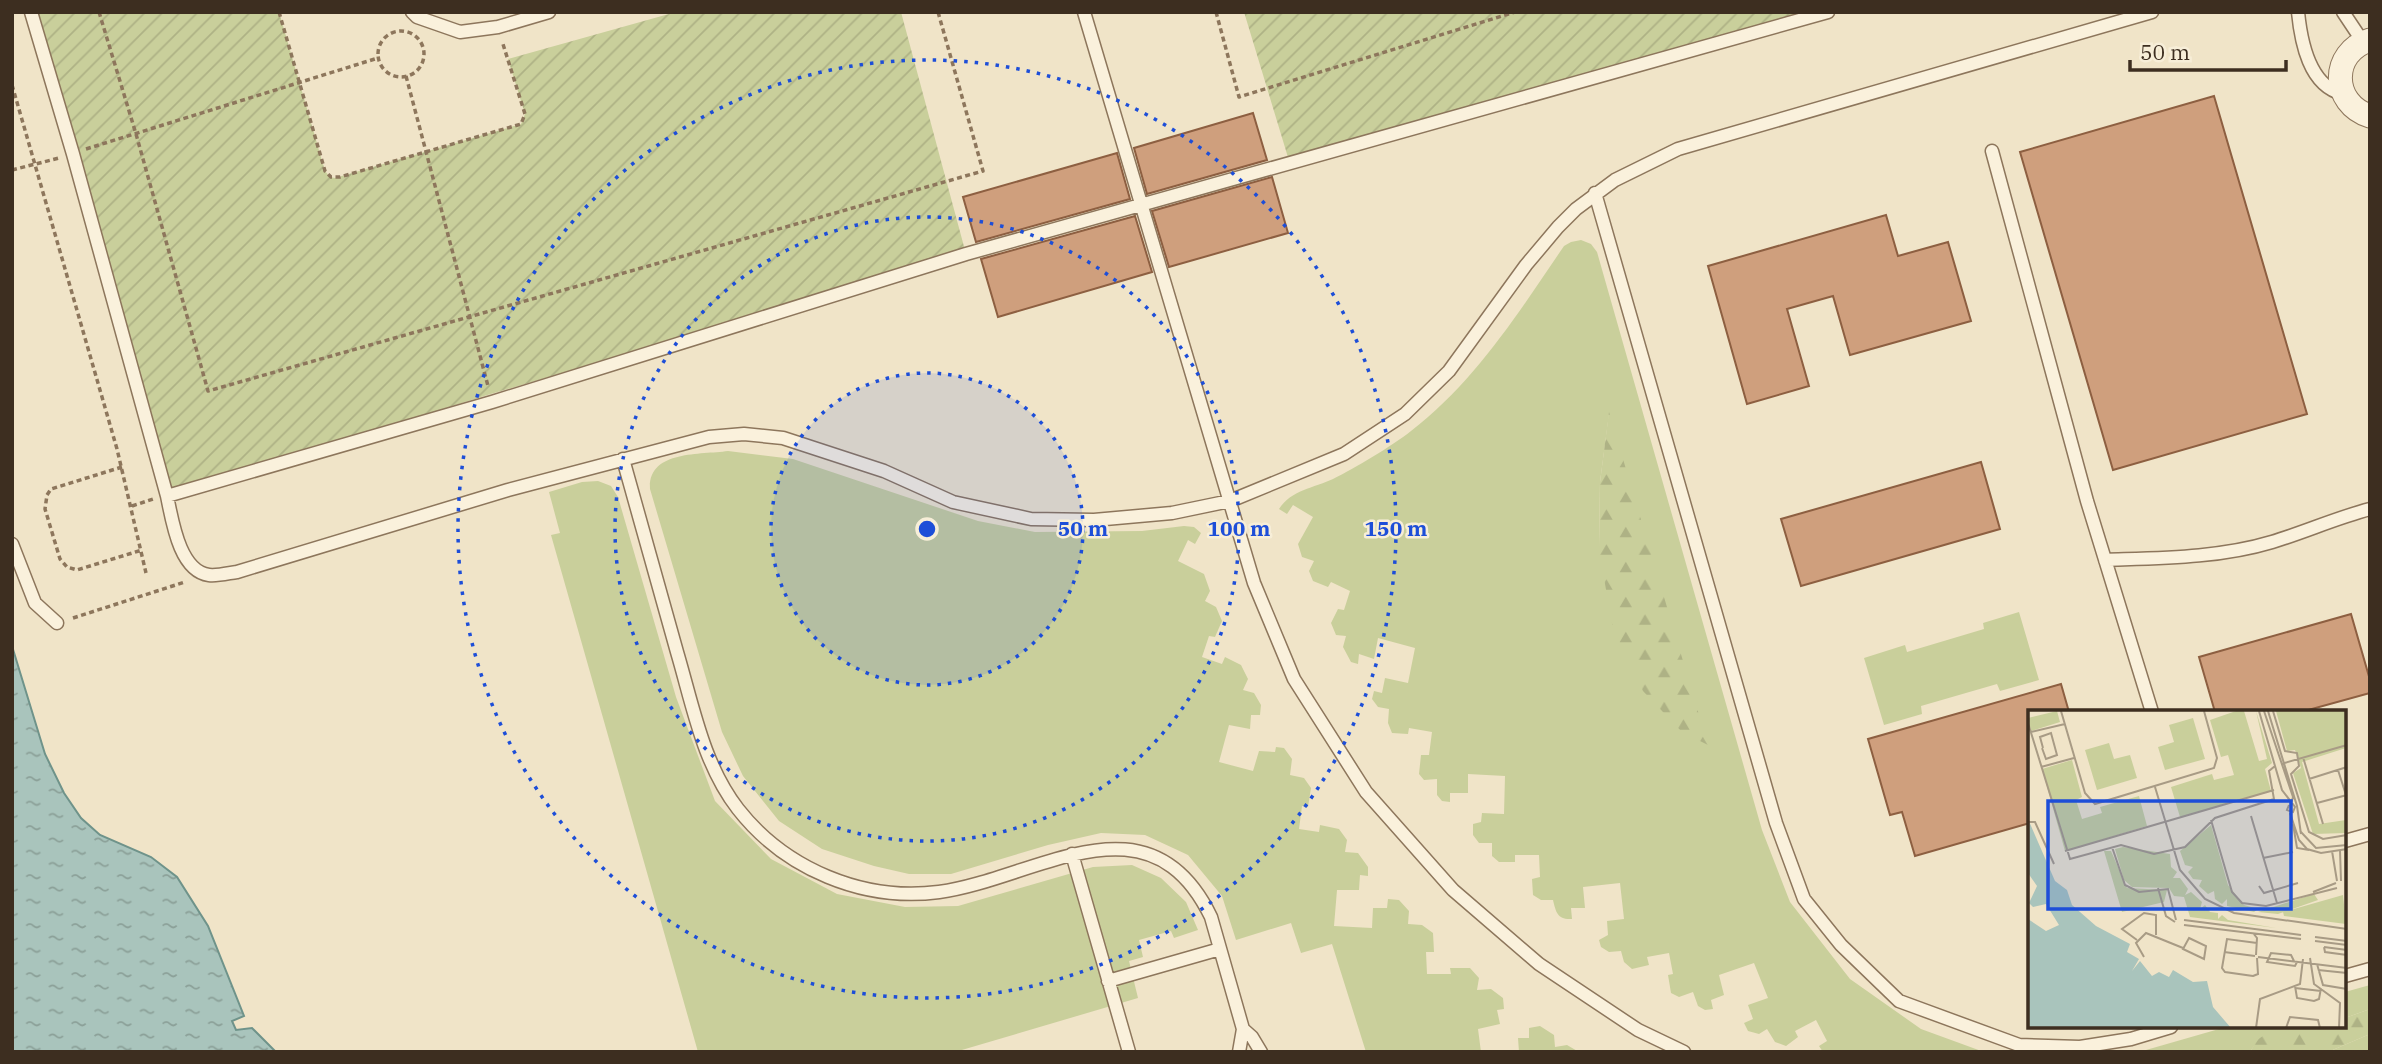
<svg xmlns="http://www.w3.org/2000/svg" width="2382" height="1064" font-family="'IBM Plex Serif',serif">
<defs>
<pattern id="forest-firs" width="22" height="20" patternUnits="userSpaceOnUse" patternTransform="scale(1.75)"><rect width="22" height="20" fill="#c9cf9b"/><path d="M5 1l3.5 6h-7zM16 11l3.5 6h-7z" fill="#aeb285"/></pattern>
<pattern id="garden-furrows" width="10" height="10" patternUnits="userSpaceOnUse" patternTransform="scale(1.75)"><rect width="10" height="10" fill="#c9cf9b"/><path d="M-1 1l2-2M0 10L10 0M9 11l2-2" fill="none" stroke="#aeb285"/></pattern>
<pattern id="water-ripples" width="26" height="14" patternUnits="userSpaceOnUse" patternTransform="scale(1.75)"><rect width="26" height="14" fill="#a9c4bc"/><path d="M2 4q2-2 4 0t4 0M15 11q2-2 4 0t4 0" fill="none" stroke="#8ba098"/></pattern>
</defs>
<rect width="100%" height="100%" fill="#f0e4c8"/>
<!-- green -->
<path fill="#c9cf9b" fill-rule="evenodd" d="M1581,240L1591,244L1597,252L1762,830L1790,902L1850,979L1921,1029L1984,1052H1823L1819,1046L1827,1041L1816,1020L1795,1031L1798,1037L1786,1046L1775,1042L1767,1029L1759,1034L1748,1031L1744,1023L1753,1019L1748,1005L1768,998L1754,963L1719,975L1724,995L1711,1000L1713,1009L1705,1010L1698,1006L1693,992L1679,997L1671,993L1668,975L1673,974L1669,953L1647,957L1649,965L1632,969L1624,962L1621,951L1609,952L1601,947L1599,940L1608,935L1607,921L1624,919L1620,883L1583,887L1585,908H1571L1572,919C1558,920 1556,913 1553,900H1541L1533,895L1532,879L1540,877L1539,855H1515V862H1499L1492,856V843H1479L1473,835V824L1481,822L1482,813L1504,814L1505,776L1468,774V793H1450V802L1442,801L1437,795V779L1424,780L1419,774L1421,755H1429L1432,732L1409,728L1408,734L1392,733L1388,723L1389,709L1378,707L1372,699L1374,691L1382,693L1385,678L1408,683L1415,648L1378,638L1374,659L1359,654L1358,664L1351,662L1343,647L1346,636L1336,635L1331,623L1338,609L1344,610L1350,591L1331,582L1328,587L1313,581L1309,571L1314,561L1302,557L1298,544L1313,517L1293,505L1287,514L1279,509C1291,490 1314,488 1333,479C1355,468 1392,446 1411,431C1475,382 1519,312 1564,246L1571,242ZM1609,414L1599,550L1600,482Z
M728,451L793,459L978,521L1035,532L1142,531L1184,526L1194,527L1201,533L1195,544L1188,540L1178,561L1204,574L1210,591L1205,601L1216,607L1222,621L1215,637L1209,636L1202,657L1222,664L1225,657L1241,665L1248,679L1243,690L1254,693L1261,705L1260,715H1251L1250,729L1229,725L1219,762L1253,771L1259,751L1275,752L1276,747L1284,748L1292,759L1290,775L1304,778L1311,788L1308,807L1302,806L1299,829L1319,832L1320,825L1339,829L1347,840L1345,852L1358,853L1368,867V876L1360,875L1359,890H1337L1334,926L1372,928L1373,908H1387L1388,899L1399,900L1409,911L1408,924L1422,925L1433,933L1434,952H1426L1427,974H1451L1450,968H1470L1479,978L1477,990L1491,989L1503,998L1504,1009L1497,1010L1500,1024L1478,1029L1481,1052H1366L1332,944L1301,953L1291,923L1236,940L1222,896L1188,855L1145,835L1101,833L1048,845L951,874H909L874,866L822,849L779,821L743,776L722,732L650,489C648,450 700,455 728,451Z
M598,481L611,486L618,497L676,697L715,801L771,859L837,894L905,907L958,906L1093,867L1132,865L1161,878L1186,902L1198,930L1174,938L1171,931L1139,940L1143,957L1129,961L1138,998L955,1052H698L551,535L560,533L549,492L582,482Z
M2019,612L2039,680L2000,691L1997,684L1921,706L1922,714L1884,725L1864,658L1905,645L1907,652L1984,629L1983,623Z
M2370,985V1009L2345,1018V992Z
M1540,1026L1554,1035L1555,1047L1567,1045L1579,1052H1519L1518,1038H1529V1028Z
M2226,1027H2305C2281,1030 2264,1030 2250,1052H2139Z
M2370,1034V1052H2328Z"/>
<!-- forest -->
<path fill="url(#forest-firs)" d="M1609,412L1708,745L1682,732L1643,691L1613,629L1599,550L1600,482Z
M2370,1009V1034L2328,1052H2250C2253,1047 2256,1041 2260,1038C2283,1022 2319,1027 2345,1027V1018Z"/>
<!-- garden -->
<path fill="url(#garden-furrows)" d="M31,12H279L325,171L330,177L335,178L521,124L525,114L508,59L676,12H901L966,254L484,396L167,496Z
M1244,12H1828L1290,164Z"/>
<!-- water -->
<path fill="url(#water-ripples)" stroke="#6f938a" stroke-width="2" d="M12,646L45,754L64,793L81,818L100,835L151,857L177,877L208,926L244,1016L232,1021L236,1030L252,1028L276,1052H12Z"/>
<!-- building -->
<path fill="#cf9f7d" stroke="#8d5f41" stroke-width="2" d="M2214,96L2307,414L2113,470L2020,152Z
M1253,113L1267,160L1147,194L1134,148Z
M1117,153L1130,199L976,242L963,197Z
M1272,177L1288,233L1169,267L1152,211Z
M1886,215L1898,256L1948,242L1971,321L1850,355L1833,296L1787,309L1809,386L1747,404L1708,266Z
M1135,216L1152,272L998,317L981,259Z
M1981,462L2000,529L1801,586L1781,519Z
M2351,614L2370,680V693L2301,712H2215L2199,657Z
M2061,684L2069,712H2030V823L1915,856L1902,812L1890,815L1868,739Z"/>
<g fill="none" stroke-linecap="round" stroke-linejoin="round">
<!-- service casing -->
<g stroke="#8d765c" stroke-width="15">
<path id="service" d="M31,12L73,154L167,496C172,519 179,571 209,575C218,576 229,573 237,572L508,490L709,437L744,434L783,438L884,471L953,502L1031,519L1094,520L1172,513L1230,501L1344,454L1405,414L1449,371L1526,265L1558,227L1576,209L1615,180L1678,149L2152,12
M412,12L417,17L460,32L498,27L549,12
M1084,12L1254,583L1294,679L1366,792L1453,890L1539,964L1638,1030L1684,1052
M2298,12C2301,42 2309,86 2343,94
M2343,12L2363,42
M1992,151L2087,501L2152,712
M1595,193L1776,823L1804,899L1841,945L1899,1001L2019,1045L2080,1047L2131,1039L2171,1027
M623,459C641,523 659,588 677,652C693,706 703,764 738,809C785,869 863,902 939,892C1036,879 1149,789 1211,917L1243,1029L1239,1052
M167,496L492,402L966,254L1828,12
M12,544L35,603L57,623
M2105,560C2160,558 2219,558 2272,542C2305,532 2336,518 2370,509
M2345,841L2370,834
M1072,854L1129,1052
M2345,976L2370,969
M1108,981L1220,949
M1243,1029L1252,1037L1261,1052"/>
</g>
<!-- minor casing -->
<g stroke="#8d765c" stroke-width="25">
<path id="minor" d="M2370,40C2330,52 2331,104 2370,116"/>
</g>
<!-- path -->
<path stroke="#8d765c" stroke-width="3.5" stroke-dasharray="5 3.5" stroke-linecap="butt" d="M99,12L136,134L208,391L983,171L938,12
M279,12L325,171L331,177H340L521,124L525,114L502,41
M1216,12L1239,97L1515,12
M378 54a23 23 0 1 1 46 0a23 23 0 1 1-46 0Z
M406,76L488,386
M12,85L117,449L146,573
M86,149L378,58
M12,170L59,158
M122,467L51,489L47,495L45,509L60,559L67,567L77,570L142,550
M132,506L153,499
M73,618L185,582"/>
<!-- service -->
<use href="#service" stroke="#faf1dc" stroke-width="12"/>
<!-- minor -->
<use href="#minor" stroke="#faf1dc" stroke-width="23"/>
</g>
<!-- distance rings -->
<circle cx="927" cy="529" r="156" fill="#1d4ed8" fill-opacity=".12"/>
<g fill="none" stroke="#1d4ed8" stroke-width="3.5" stroke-dasharray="3.5 7">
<circle cx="927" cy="529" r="156"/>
<circle cx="927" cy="529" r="312"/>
<circle cx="927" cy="529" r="469"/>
</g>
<!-- overview -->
<g transform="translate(2028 710)">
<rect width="318" height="318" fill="#f0e4c8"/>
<path d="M248,1H318V38L274,52L291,114L318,110V123L285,124L265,63L273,58L267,40L259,41ZM183,115L200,175L216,195L230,199L226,202L199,196V189L194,194L187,189L186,181L180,184L171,176L174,170L165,169L160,162L165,157L157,155L152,141ZM95,137L142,144L143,157L149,162L145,168H152L160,179L157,185L163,182L174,192L172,199L177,195L182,202L190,203V209L194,205L200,210L248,218L162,207L156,187L146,186L141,178L104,177L96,170L87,139ZM76,141H83L99,178L139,180L136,192L94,202ZM286,184L290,190L250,204L230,202ZM315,185L318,214L256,206L255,202Z" fill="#c9cf9b"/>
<path d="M29,1L32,12L3,21L0,8ZM208,1H216L231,51L239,49L228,1L244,53L237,59L243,81L152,107L143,77L184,64L186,70L206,65L200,45L193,47L182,10ZM165,8L177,49L137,60L130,37L146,32L141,15ZM81,33L86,49L102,45L109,68L69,80L57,40ZM44,50L54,87L48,90L54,109L74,103L72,97L111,86L119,116L37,141L14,59Z" fill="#c9cf9b"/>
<path d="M0,109L27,171L39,180L44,195L68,216L102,234L99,242L111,249L104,261L112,251L124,266L131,262L141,267L145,260L165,272L179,271L185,297L203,318H0V209L18,221L31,215L18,194L5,197L1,193L9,176L0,163Z" fill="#a9c4bc"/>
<path fill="none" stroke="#a89b85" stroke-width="2" d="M33,1L57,83L67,94L186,58L189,48L176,1M231,1L254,80L267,97L265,102L259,100L261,95M236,1L265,87L263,94M240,1L269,96L273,124M245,1L257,41L269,43L271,56L263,64L281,122L295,129L319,125M0,13L42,149L93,135L126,144L157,137L187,108L246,89L241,61L247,56M3,22L37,14M14,38L18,49L29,45L23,23L12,27L15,38M275,47L295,114M253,54L319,35M13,57L46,48M310,60L318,85M281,69L319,57M127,77L152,160L177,189L206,203L319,219M289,93L319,85M262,103L271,130L279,139L293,143L319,139M223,106L249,193M183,110L204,182L214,193L238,196L309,178M0,112H7L26,154M265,114L269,138L281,140M272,121L288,138L319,135M84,137L97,175L111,182L140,179L148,210M312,140L313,171M37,141L246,80M304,141L309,171M235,148L265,142M231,176L236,183L270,173M130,178L138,206L147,212M285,182L308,173M156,210L273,225M156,215L273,229M225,223L229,228L228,245M287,227L319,231M161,228L178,236L176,249L155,239ZM109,230L94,219L116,203L128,205V225M287,231L319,235M296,237L297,242L319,245M296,237L319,240M196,242L227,246M116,247L108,233L118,223L155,238M230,247L319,258M282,248L286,274L312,293L311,318M266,251L263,245L243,243L239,252L267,256L269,252M289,254L295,275L319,279M290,260L319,263M225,266L197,262L194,258L199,229L229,233M225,266L230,264L229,248M267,276L269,288L286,291L291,289L293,278M267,278L293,281M228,318L232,289L272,274L275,249M258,318L262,307L290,310L292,318M262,318H286"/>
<path fill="#1d4ed8" fill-opacity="0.15" stroke="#1d4ed8" stroke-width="3.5" d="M20,91H263V199H20Z"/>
<rect width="318" height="318" fill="none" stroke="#3d2e20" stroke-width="3.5"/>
</g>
<circle cx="927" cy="529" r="10" fill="#1d4ed8" stroke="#f7eed8" stroke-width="3.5"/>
<g font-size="21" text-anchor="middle" font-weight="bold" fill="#1d4ed8" stroke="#f7eed8" stroke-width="5" stroke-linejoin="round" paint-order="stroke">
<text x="1083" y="536">50 m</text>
<text x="1239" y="536">100 m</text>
<text x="1396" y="536">150 m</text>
</g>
<!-- border -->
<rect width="2382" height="1064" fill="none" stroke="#3d2e20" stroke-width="28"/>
<!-- scale -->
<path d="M2130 60v10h156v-10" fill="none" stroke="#3d2e20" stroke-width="3.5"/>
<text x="2140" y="60" font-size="21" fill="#3d2e20" stroke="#f7eed8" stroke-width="5" paint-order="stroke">50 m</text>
</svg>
